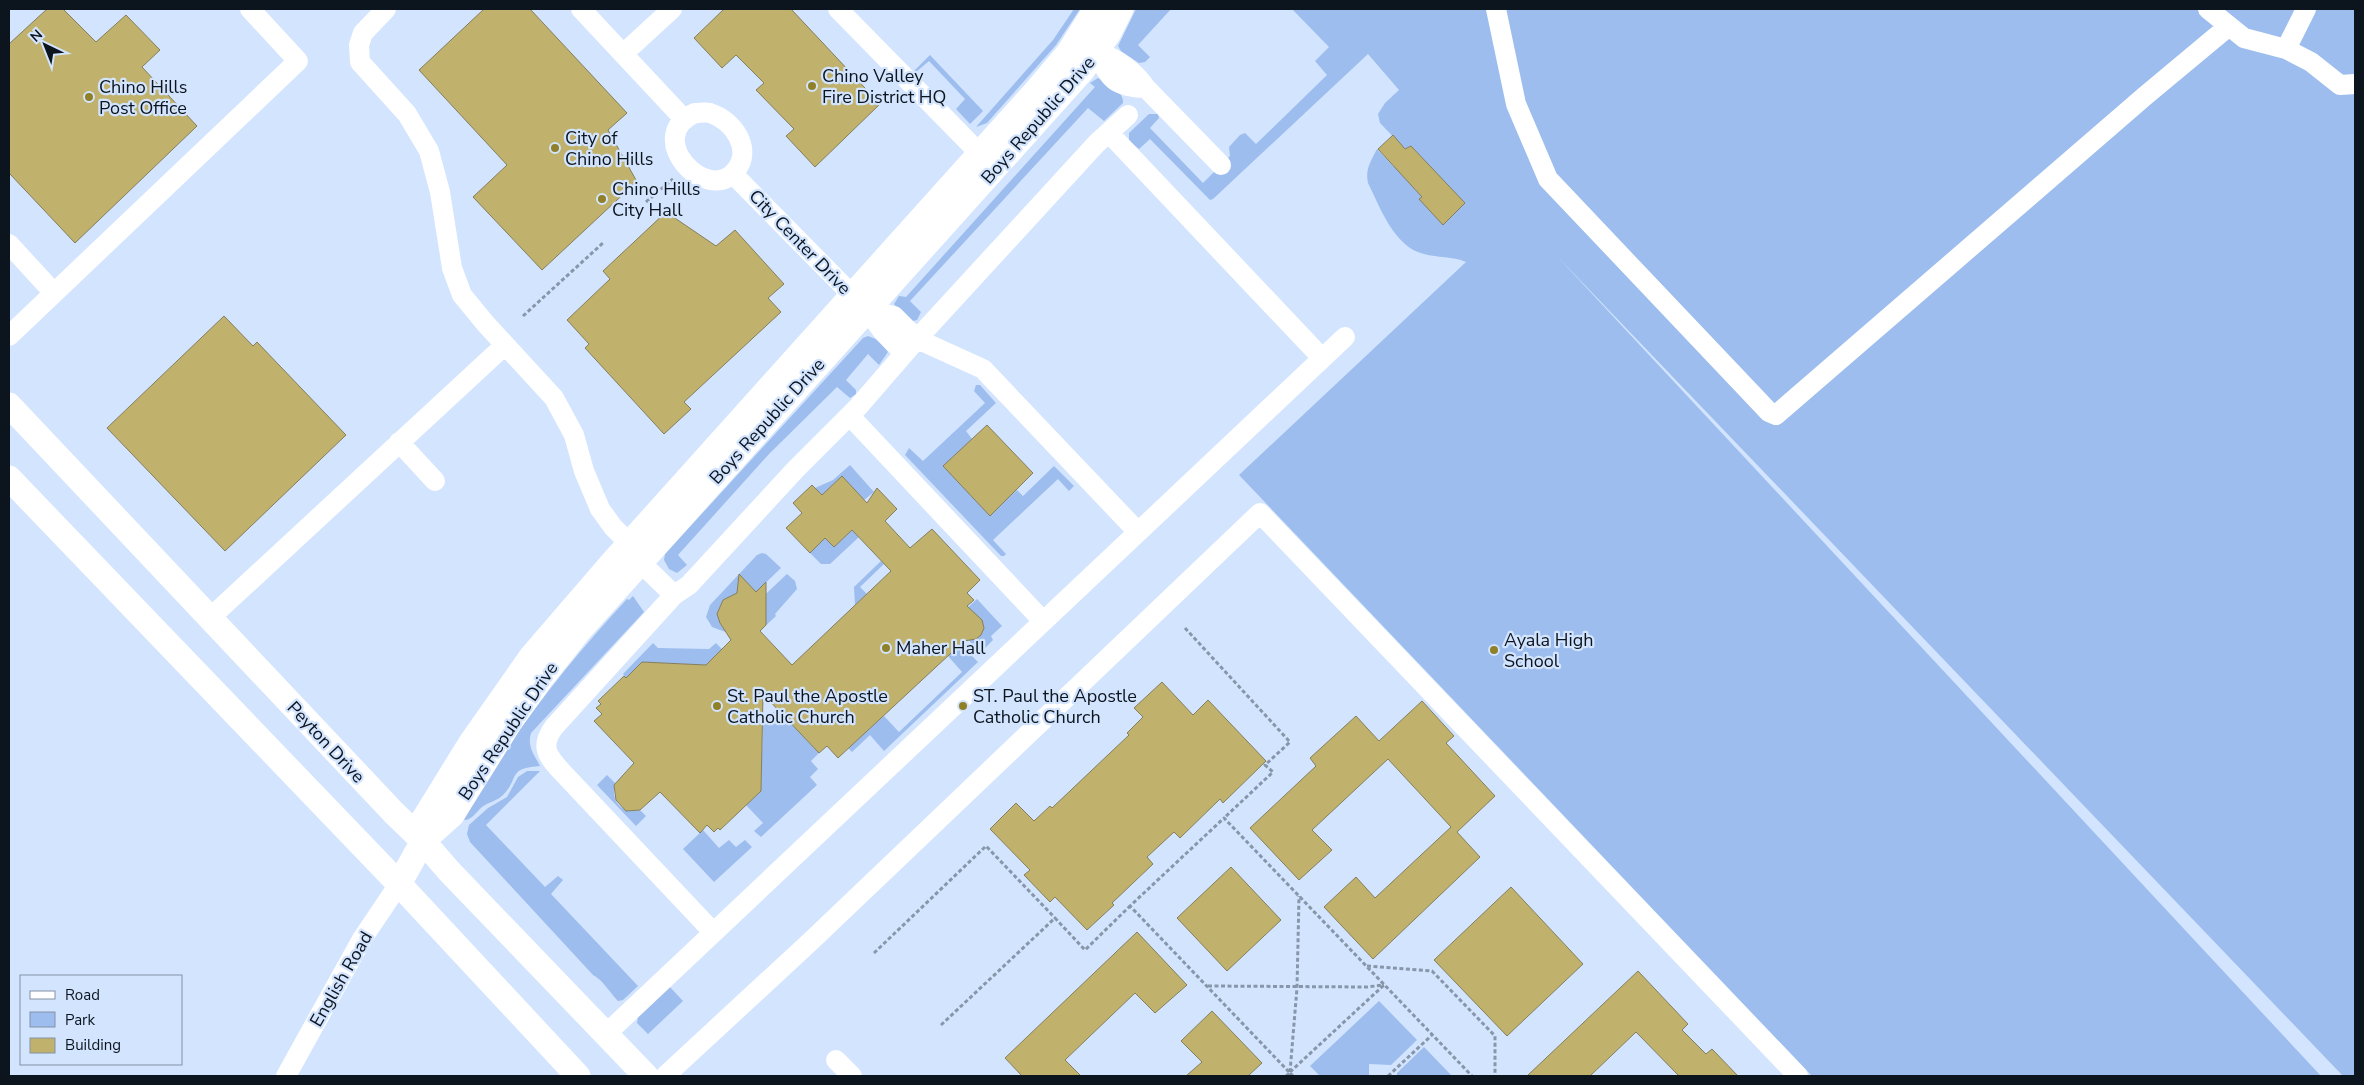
<svg xmlns="http://www.w3.org/2000/svg" width="2364" height="1085" font-family="'Nunito Sans',sans-serif">
<rect width="100%" height="100%" fill="#d3e4fe"/>
<!-- green -->
<path fill="#9cbdee" d="M1074,9H1080L1056,45L987,123L976,127L1053,40Z
M1136,9H1171L1138,45L1150,57L1145,62L1139,63L1121,51L1118,46Z
M1292,9H2355V1076H2343L1555,254L2321,1076H1812L1239,475L1466,262C1452,256 1438,258 1424,254C1394,247 1380,207 1368,183C1365,169 1371,161 1377,149L1393,166L1397,164L1413,181L1410,184L1422,197L1419,199L1464,204L1411,146L1405,149L1380,123L1378,114L1385,103L1399,90L1368,54L1213,199L1210,200L1150,139L1139,149L1129,141V133L1149,114H1158L1159,118L1150,128L1203,183L1230,156L1229,147L1240,135L1245,133L1256,144L1327,75L1315,61L1329,47Z
M930,55L983,111L970,124L956,109L965,99L929,61L916,72L914,71Z
M1098,78C1108,83 1124,91 1123,103L1104,121L1088,108L910,301L921,312L917,320L909,322L894,304L899,296L906,297L1095,87L1090,83Z
M868,336L878,340L888,352L879,365L868,354L846,380L856,390V394L850,398L837,387L769,454L678,555L687,565L677,573L669,569L664,560L665,554L863,338Z
M976,385H980L996,403L966,431L972,439L990,515L1017,490L1023,496L1054,466L1074,486L1069,491L1058,479L993,540L1006,554L1004,556H1001L905,455L909,448L923,461L985,403L974,391Z
M850,465L874,492L864,500L842,476L822,495L815,488L833,480Z
M852,530L859,537L830,564H821L804,547L820,533L834,547Z
M762,553L766,554L781,568L756,592L745,581L737,595L723,600L717,614L720,623L728,633L712,627L706,617L710,605L757,555Z
M881,561L884,564L860,587L867,594L855,605L854,587Z
M787,574L795,581L797,589L775,614L776,616L761,630L755,624L753,606Z
M633,596L644,612L531,733C527,747 534,754 540,766C507,768 520,778 503,795C497,801 489,802 482,807C476,812 472,820 464,820C507,739 565,666 627,599L629,600Z
M977,599L1002,626L991,636L993,640L979,654L969,640L981,635C989,620 976,615 964,611Z
M653,643L658,648L709,649L716,643L722,649L706,665L642,662L626,678L623,674Z
M960,644L978,662L884,751L870,735L852,752L848,748L871,717L877,722L884,716L899,732L962,672L948,656Z
M777,709L819,753L811,761L818,769L810,777L817,785L761,837L754,831L763,823L746,805L761,791L763,721Z
M527,771H540L486,825L545,887L558,876L563,880L551,894L638,986L623,1000L618,1001C610,993 603,980 593,975L470,842L467,834L469,825L488,808L507,797L518,777Z
M607,775L615,783C610,801 622,815 640,810L646,816L636,826L597,785Z
M703,830L719,848L729,840L736,847L745,840L752,847L714,882L683,849Z
M669,986L683,1001L648,1034L637,1023L638,1017Z
M1379,1001L1417,1040L1391,1065L1369,1064V1076H1320L1310,1066Z
M1424,1047L1452,1076H1397V1073Z"/>
<!-- building -->
<path fill="#c0b26d" stroke="#857e5c" d="M47,9H63L96,42L126,15L160,50L142,67L197,126L75,243L9,173V44Z
M484,9H530L627,113L608,130L636,180L631,187L542,270L473,197L507,165L419,70Z
M724,9H791L880,104L815,167L786,136L794,129L756,90L764,83L736,55L722,68L694,38Z
M1393,135L1405,149L1411,146L1465,203L1443,225L1419,199L1422,197L1378,149Z
M666,212L716,246L735,230L784,284L768,298L781,312L684,402L691,409L664,434L585,348L589,344L567,320L610,279L603,271Z
M224,316L253,346L257,342L346,435L225,551L107,428Z
M987,425L1033,473L990,516L943,466Z
M842,476L867,503L877,488L897,509L885,521L910,548L932,529L980,580L967,593L974,600L967,606L982,620L984,628L981,635L976,639L964,641L838,758L827,746L819,753L763,694L761,791L720,830L718,828L714,832L707,825L700,833L660,792L640,810L626,811L616,800L614,785L634,763L594,721L602,714L596,708L601,704L598,701L624,676L626,678L642,662L706,665L731,640L720,623L717,614L723,600L737,593L739,574L756,592L766,582V625L760,631L792,665L891,571L852,530L834,547L825,538L810,553L786,528L802,513L793,503L812,485L822,495Z
M1162,682L1193,715L1208,700L1266,761L1223,803L1220,799L1180,838L1174,832L1147,857L1153,864L1112,903L1114,905L1087,930L1055,897L1050,902L1024,875L1030,870L990,829L1016,803L1034,821L1050,806L1052,808L1129,735L1127,733L1143,717L1134,708Z
M1422,701L1454,736L1446,743L1495,796L1457,832L1480,857L1373,959L1324,907L1356,877L1375,898L1451,827L1388,759L1312,830L1332,850L1299,880L1250,828L1316,766L1310,758L1356,716L1379,741Z
M1231,867L1281,920L1227,971L1177,918Z
M1511,887L1583,964L1507,1036L1434,960Z
M1137,932L1187,985L1155,1013L1135,993L1065,1060L1081,1076H1022L1005,1058Z
M1638,971L1688,1024L1682,1030L1706,1054L1712,1049L1738,1076H1679L1636,1032L1590,1076H1527Z
M1212,1011L1262,1063L1248,1076H1186L1202,1062L1181,1041Z"/>
<g fill="none" stroke-linecap="round" stroke-linejoin="round">
<!-- path -->
<path stroke="#8896aa" stroke-width="3" stroke-dasharray="4 2.5" stroke-linecap="butt" d="M646,202L673,179
M523,316L604,242
M1185,628L1290,742L1265,765L1273,772L1224,818
M874,953L986,846L1055,918
M1367,966L1432,971L1495,1036V1076
M1208,986L1367,987L1384,985
M941,1025L1055,918L1085,950L1130,906
M1290,1072L1297,988L1299,896
M1290,1072L1384,985
M1290,1073L1293,1076
M1286,1076L1290,1073L1130,906L1224,818L1472,1076
M1388,1076L1432,1035"/>
<!-- minor -->
<path stroke="#fff" stroke-width="20" d="M386,9L363,33L359,45L360,62L407,114L429,151L440,192L452,268L462,295L485,323L554,398L574,435L584,471L600,509L613,527L630,544L640,562L674,595L689,585L795,470L858,407L917,339L1097,143L1128,115
M581,9L683,118
M838,9L991,165
M1496,9L1516,104L1548,179L1769,412L1776,415L2145,96L2229,26
M2208,9L2244,38L2286,49L2311,62L2340,85L2355,84
M2286,49L2306,9
M1097,51C1117,59 1134,70 1146,88L1221,165
M1097,51C1108,80 1116,87 1146,88
M623,54L672,9
M695,113C700,113 706,112 710,113C733,120 753,149 736,170C707,207 642,136 695,113Z
M1109,133L1322,358
M733,174L867,310L884,333L899,348L916,339
M9,244L54,293
M867,310L894,316L917,339L983,369L1138,532
M9,336L298,61L250,9
M850,416L1043,621
M399,442L435,481
M674,595L554,727C539,747 548,757 563,773L713,932
M210,618L505,345
M606,1034L1345,337
M836,1060L852,1076
M286,1076L362,939L399,884
M665,1076L811,941L1260,513L1798,1076"/>
<!-- major -->
<path stroke="#fff" stroke-width="25" d="M9,405L394,813L423,841L449,871L646,1076
M9,478L399,884L578,1076
M423,841L420,825L470,744L531,657L612,563L1035,92L1069,52L1096,9
M399,884L423,841L452,815L510,722L541,679L579,631L1082,71L1109,33L1121,9"/>
</g>
<!-- markers -->
<g fill="#908027" stroke="#d3e4fe" stroke-width="2">
<circle cx="812" cy="86" r="5"/>
<circle cx="89" cy="97" r="5"/>
<circle cx="555" cy="148" r="5"/>
<circle cx="602" cy="199" r="5"/>
<circle cx="886" cy="648" r="5"/>
<circle cx="1494" cy="650" r="5"/>
<circle cx="717" cy="706" r="5"/>
<circle cx="963" cy="706" r="5"/>
</g>
<g text-anchor="middle" dominant-baseline="central" stroke-width="4.5" stroke-linejoin="round" paint-order="stroke">
<!-- poi labels -->
<g font-size="18" fill="#0c141e" stroke="#d3e4fe" text-anchor="start">
<text x="822" y="76">Chino Valley<tspan x="822" dy="21">Fire District HQ</tspan></text>
<text x="99" y="87">Chino Hills<tspan x="99" dy="21">Post Office</tspan></text>
<text x="565" y="138">City of<tspan x="565" dy="21">Chino Hills</tspan></text>
<text x="612" y="189">Chino Hills<tspan x="612" dy="21">City Hall</tspan></text>
<text x="1504" y="640">Ayala High<tspan x="1504" dy="21">School</tspan></text>
<text x="896" y="648">Maher Hall</text>
<text x="727" y="696">St. Paul the Apostle<tspan x="727" dy="21">Catholic Church</tspan></text>
<text x="973" y="696">ST. Paul the Apostle<tspan x="973" dy="21">Catholic Church</tspan></text>
</g>
<!-- street labels -->
<g font-size="18" fill="#0c141e" stroke="#d3e4fe">
<text transform="translate(1038 120) rotate(-49)">Boys Republic Drive</text>
<text transform="translate(800 242) rotate(46)">City Center Drive</text>
<text transform="translate(767 421) rotate(-48)">Boys Republic Drive</text>
<text transform="translate(508 731) rotate(-56)">Boys Republic Drive</text>
<text transform="translate(326 742) rotate(47)">Peyton Drive</text>
<text transform="translate(341 979) rotate(-60)">English Road</text>
</g>
</g>
<!-- border -->
<rect width="2364" height="1085" fill="none" stroke="#0c141e" stroke-width="20"/>
<!-- legend -->
<rect x="20" y="975" width="162" height="90" fill="#d3e4fe" stroke="#8391a4"/>
<rect x="30" y="991" width="25" height="8" fill="#ffffff" stroke="#8391a4"/>
<text x="65" y="1000" font-size="15" fill="#0c141e">Road</text>
<rect x="30" y="1012" width="25" height="15" fill="#9cbdee" stroke="#8391a4"/>
<text x="65" y="1025" font-size="15" fill="#0c141e">Park</text>
<rect x="30" y="1038" width="25" height="15" fill="#c0b26d" stroke="#8391a4"/>
<text x="65" y="1050" font-size="15" fill="#0c141e">Building</text>
<!-- north arrow -->
<g transform="translate(45 45) rotate(317)" stroke="#d3e4fe" stroke-width="4" paint-order="stroke">
<path d="M0-4L9 19L0 12L-9 19Z" fill="#0c141e"/>
<text y="-8" font-size="14" font-weight="bold" text-anchor="middle" fill="#0c141e">N</text>
</g>
</svg>
